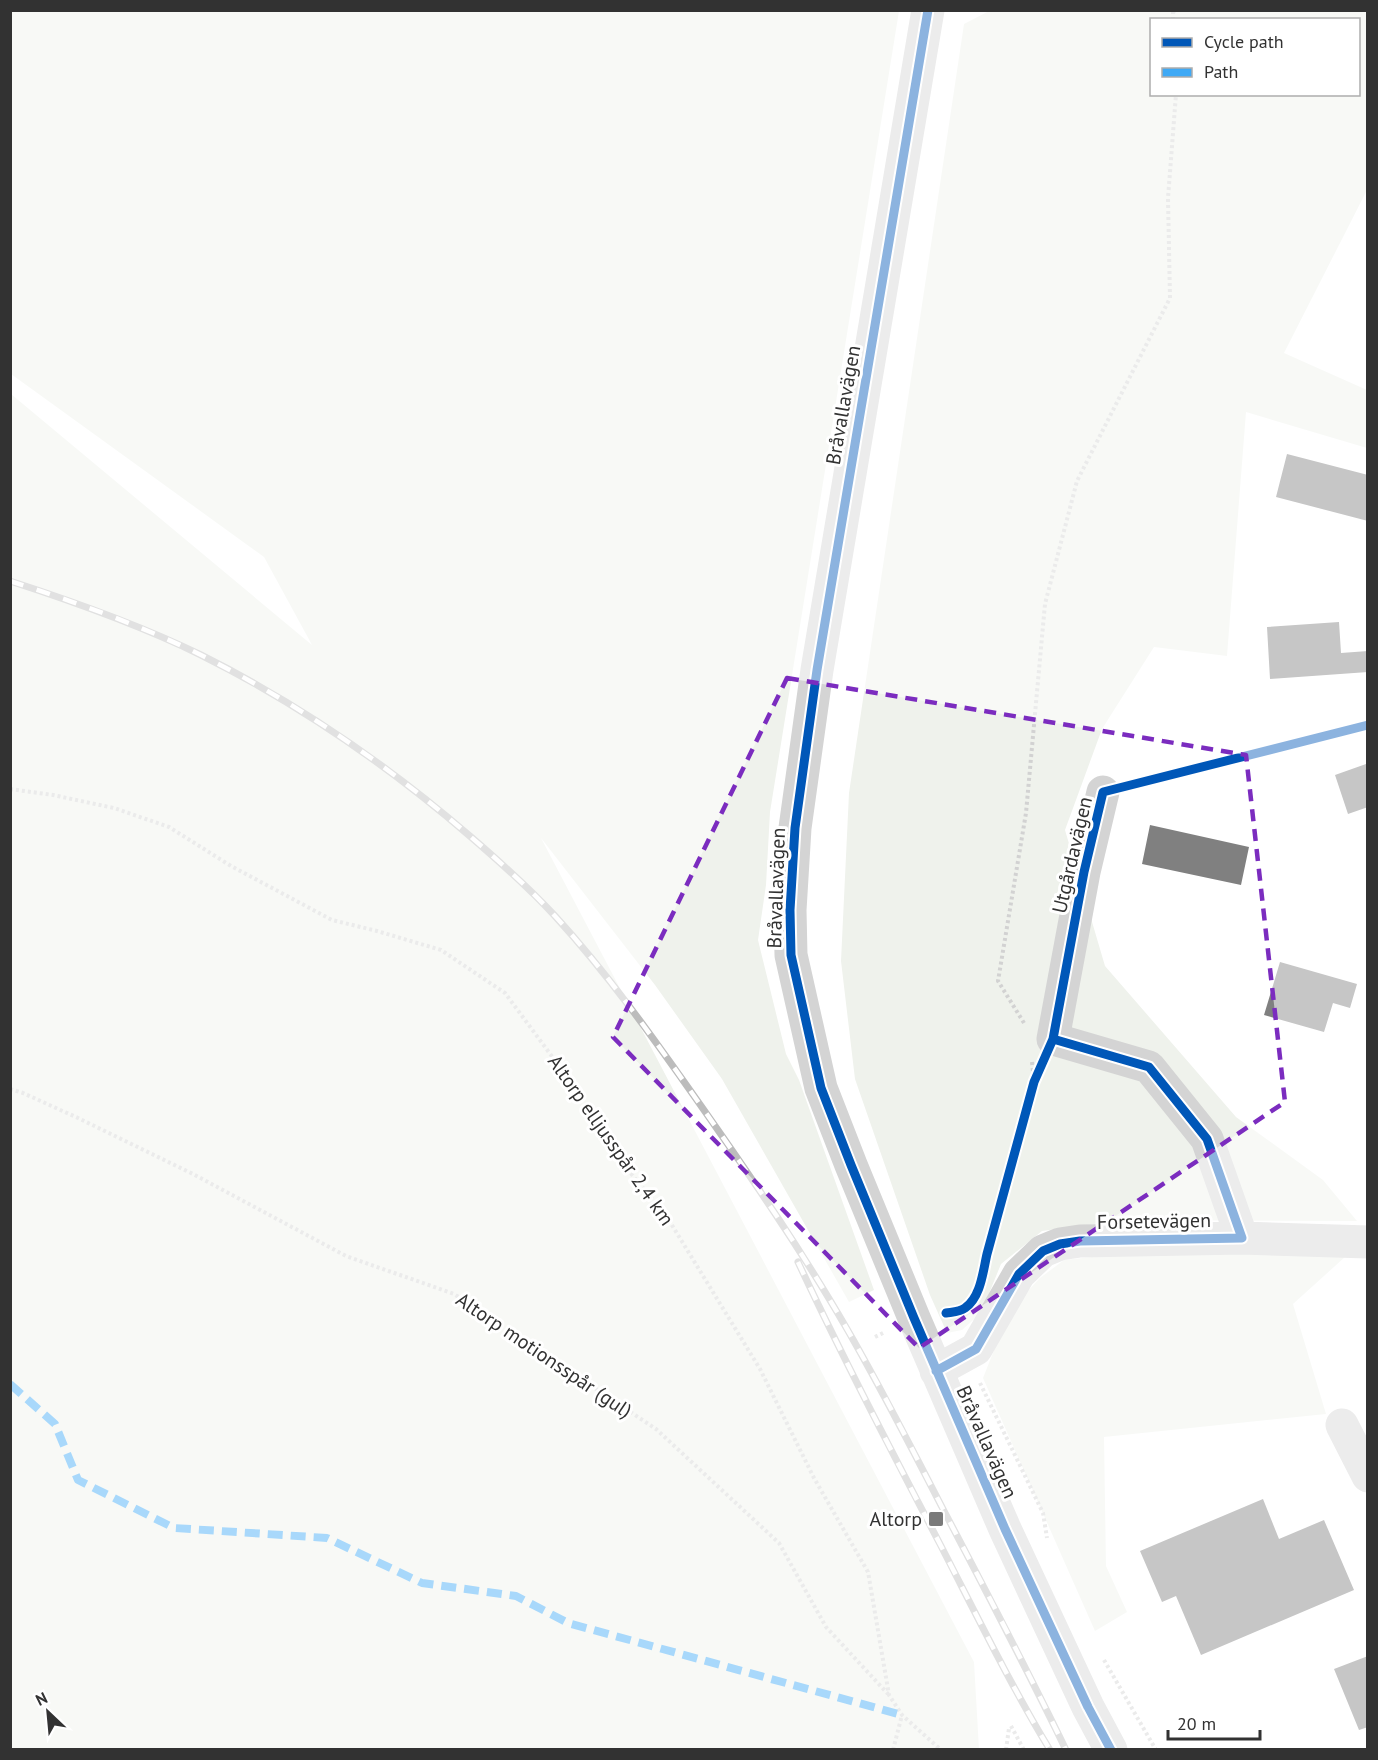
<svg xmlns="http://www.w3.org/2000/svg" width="1378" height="1760" font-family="'PT Sans',sans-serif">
<rect width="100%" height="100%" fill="#fff"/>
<!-- green -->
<path fill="#eff2ec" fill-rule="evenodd" d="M991,10L1367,11V190L1284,353L1367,390V448L1246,412L1227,656L1154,647L1102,729L1065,830L1105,966L1236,1117L1323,1180L1357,1221L1123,1220L1042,1231L1001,1264L981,1313L962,1330L947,1333L930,1295L855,1079L841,961L849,793L964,24ZM1152,20H1358V94H1152Z
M10,11H899L770,812L766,885L758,940L786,1054L799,1080L874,1290L849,1302L722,1079L655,985L541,838L974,1662L979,1749H11V394L312,645L264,557L11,374Z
M1155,1250L1345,1257L1293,1304L1326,1414L1104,1437L1106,1566L1127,1612L1095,1631L983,1378L1010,1310L1040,1278L1064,1260Z"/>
<!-- building -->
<path fill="#808080" d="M1287,454L1368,475V521L1276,497Z
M1339,622L1341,653L1368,651V672L1270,679L1267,627Z
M1366,764L1368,807L1348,814L1335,775Z
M1150,825L1249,847L1241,885L1142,864Z
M1280,962L1357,984L1350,1008L1333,1003L1324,1032L1264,1015Z
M1263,1499L1279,1539L1324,1520L1354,1590L1201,1655L1176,1596L1162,1602L1140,1551Z
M1368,1656V1727L1359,1730L1334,1669Z"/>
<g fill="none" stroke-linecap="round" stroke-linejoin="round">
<!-- path -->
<path stroke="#d2d2d2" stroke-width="4" stroke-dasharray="3 3" stroke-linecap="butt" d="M1173,20V13L1175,10
M10,789L53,795L114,808L169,827L231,866L332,920L377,931L441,950L505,993L568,1078L624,1165L667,1217L760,1369L814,1478L868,1572L889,1695L902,1715L941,1750
M1024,1023L998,981L1026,813L1045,604L1077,481L1170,298L1168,198L1176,94
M1032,1062L1034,1082
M10,1089L23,1093L78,1118L193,1174L346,1256L454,1294L656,1429L779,1543L826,1627L888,1694
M875,1337L885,1332
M980,1383L1043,1513L1047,1538
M1104,1660L1156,1750
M1011,1726L1024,1750
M893,1750L902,1715
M1006,1750L1009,1728"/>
<!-- minor -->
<path stroke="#d4d4d4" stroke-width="33" d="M928,10L817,670L795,828L790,910L791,955L821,1088L851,1165L914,1318L1005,1529L1088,1707L1111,1750
M1242,1238L1368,1242
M936,1371L976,1349L1019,1274L1043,1251L1060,1244L1080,1241L1242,1238L1207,1139L1149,1067L1053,1039L1084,872L1103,792
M1342,1425L1368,1476"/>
<!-- rail casing -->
<g stroke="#bcbcbc" stroke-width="7">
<path id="rail" d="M10,581C75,602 140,625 201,655C299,704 389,766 471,837C500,862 529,888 555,916C608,974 654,1039 699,1103C751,1177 802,1251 847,1329C881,1388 912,1449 943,1509C985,1589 1027,1669 1066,1750
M798,1262C843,1358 892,1452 941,1546C976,1614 1010,1684 1050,1750"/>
</g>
<!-- rail -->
<use href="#rail" stroke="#fff" stroke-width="4.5" stroke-dasharray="14" stroke-linecap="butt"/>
<!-- quiet -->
<path stroke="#3fa9f5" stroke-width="8" stroke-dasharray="15 8" stroke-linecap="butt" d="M10,1384L55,1424L78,1480L174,1528L327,1538L422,1583L516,1596L568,1623L902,1715"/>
<!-- cycleway casing -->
<g stroke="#fff" stroke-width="13">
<path id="cycleway" d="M928,10L817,670L795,828L790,910L791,955L821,1088L851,1165L914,1318L1005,1529L1088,1707L1111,1750
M946,1313C952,1312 960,1312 965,1308C981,1297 983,1271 987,1254L1034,1082L1053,1039L1084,872L1103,792L1368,725
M936,1371L976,1349L1019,1274L1043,1251L1060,1244L1080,1241L1242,1238L1207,1139L1149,1067L1053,1039"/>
</g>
<!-- cycleway -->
<use href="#cycleway" stroke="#0057b8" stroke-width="9"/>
</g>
<!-- marked area -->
<path d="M0 0H1378V1760H0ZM787,678L1246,755L1285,1102L919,1348L613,1037Z" fill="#fff" fill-opacity=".55" fill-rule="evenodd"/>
<path fill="none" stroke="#7b2cbf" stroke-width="4.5" stroke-dasharray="12 8" stroke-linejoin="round" d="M787,678L1246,755L1285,1102L919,1348L613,1037Z"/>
<!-- markers -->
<rect fill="#7a7a7a" stroke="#fff" stroke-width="2" x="928" y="1511" width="16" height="16" rx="3"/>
<g text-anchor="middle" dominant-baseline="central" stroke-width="6" stroke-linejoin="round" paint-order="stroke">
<!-- street labels -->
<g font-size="20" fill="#323232" stroke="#fff">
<text transform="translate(843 405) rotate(-80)">Bråvallavägen</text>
<text transform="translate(1072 855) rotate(-77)">Utgårdavägen</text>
<text transform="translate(776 888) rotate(-88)">Bråvallavägen</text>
<text transform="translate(611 1140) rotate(55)">Altorp elljusspår 2,4 km</text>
<text transform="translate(1154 1221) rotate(-1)">Forsetevägen</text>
<text transform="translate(544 1355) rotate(34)">Altorp motionsspår (gul)</text>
<text transform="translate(987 1442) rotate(66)">Bråvallavägen</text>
</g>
<!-- poi labels -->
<g font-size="20" fill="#323232" stroke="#fff" text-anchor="end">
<text x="922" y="1519">Altorp</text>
</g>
</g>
<!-- border -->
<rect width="1378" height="1760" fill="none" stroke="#323232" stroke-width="24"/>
<!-- legend -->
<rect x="1150" y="18" width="210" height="78" fill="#ffffff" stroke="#adadad" stroke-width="1.5"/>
<rect x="1162" y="38" width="30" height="9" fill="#0057b8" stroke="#adadad" stroke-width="1.5"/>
<text x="1204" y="48" font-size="18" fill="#323232">Cycle path</text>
<rect x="1162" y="68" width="30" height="9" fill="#3fa9f5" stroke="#adadad" stroke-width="1.5"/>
<text x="1204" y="78" font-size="18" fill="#323232">Path</text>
<!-- north arrow -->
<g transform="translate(48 1712) rotate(334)" stroke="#ffffff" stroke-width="4.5" paint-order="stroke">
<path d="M0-4.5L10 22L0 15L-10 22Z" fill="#323232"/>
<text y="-9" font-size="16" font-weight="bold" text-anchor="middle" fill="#323232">N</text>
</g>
<!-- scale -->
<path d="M1168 1730v9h92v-9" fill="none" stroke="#323232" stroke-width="3"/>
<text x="1177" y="1730" font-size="18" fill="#323232" stroke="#ffffff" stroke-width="4.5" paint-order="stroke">20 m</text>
</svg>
